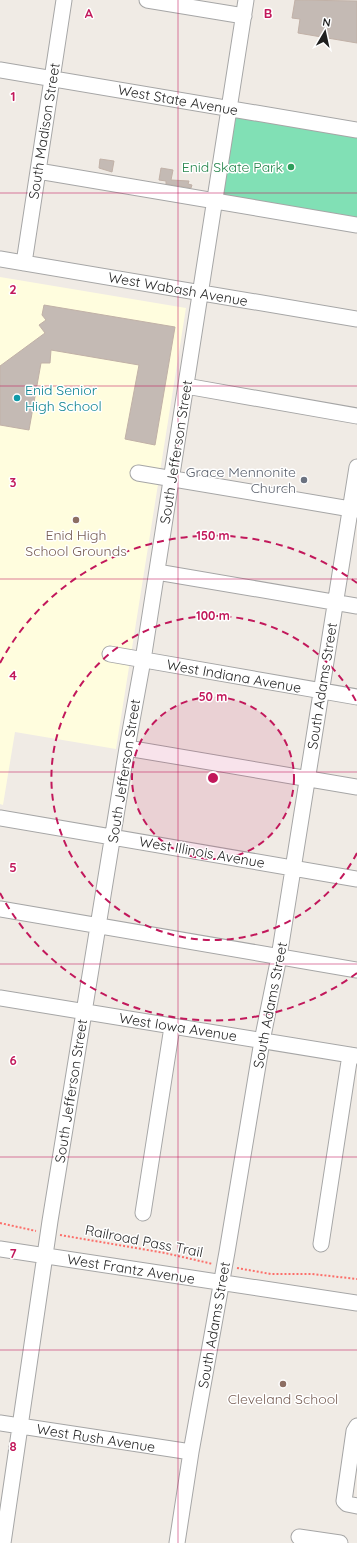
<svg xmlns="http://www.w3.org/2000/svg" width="357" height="1543" font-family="Quicksand,sans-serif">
<rect width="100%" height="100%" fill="#f0ebe5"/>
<!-- education -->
<path fill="#fffdde" d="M0,277L186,308L116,749L15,732L3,805L0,804Z"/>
<!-- pitch -->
<path fill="#81e0b5" d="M235,117L357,137V222L221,197Z"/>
<!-- building -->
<path fill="#c4bab4" stroke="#c1b1a7" d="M295,0L357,1V43L298,33L300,19L292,18Z
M100,159L114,161L112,172L99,168Z
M161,168L173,170L171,180L189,181L188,184L192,185L191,188L166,184V181L159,180Z
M44,305L175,327L155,445L125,439L139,365L51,350L50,363H41L29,430L0,425V366L45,333L39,325L46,320L42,315Z"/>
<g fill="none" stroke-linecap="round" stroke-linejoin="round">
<!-- minor casing -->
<g stroke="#a6a6a6" stroke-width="17">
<path id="minor" d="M147,0L244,16
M0,70L357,130
M38,171L357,225
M0,259L357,319
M24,263L64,0
M186,386L357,416
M138,473L357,510
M157,572L357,606
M110,654L357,697
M127,748L357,787
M0,818L357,879
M0,909L357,970
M0,998L357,1056
M143,1213L172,1027
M321,1244L350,1055
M0,1249L357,1303
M0,1423L191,1452
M357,1426L354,1431L344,1501L347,1504L357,1506
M299,1537L340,1543
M3,1543L50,1221L127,748L143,660L246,0
M177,1543L191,1452L227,1252L262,1041L279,957L357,467"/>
</g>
<!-- path -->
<path stroke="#fc6f6a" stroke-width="2" stroke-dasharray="2 2" stroke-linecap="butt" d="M0,1223L36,1231
M60,1235L165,1253L213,1264
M237,1268L271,1274H312L357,1279"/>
<!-- minor -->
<use href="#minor" stroke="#fff" stroke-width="15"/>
</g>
<!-- grid -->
<path fill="none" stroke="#c2185b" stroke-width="1" stroke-opacity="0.55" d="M178,0V1543M0,193H357M0,386H357M0,579H357M0,772H357M0,964H357M0,1157H357M0,1350H357"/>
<!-- distance rings -->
<circle cx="213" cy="778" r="81" fill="#c2185b" fill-opacity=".12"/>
<g fill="none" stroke="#c2185b" stroke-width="2" stroke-dasharray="7 5">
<circle cx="213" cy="778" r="81"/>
<path d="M357 853A162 162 0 1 1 357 703"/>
<path d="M357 973A242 242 0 0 1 0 893M0 663A242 242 0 0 1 357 583"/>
</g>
<!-- markers -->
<circle fill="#2e9e5b" stroke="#fff" stroke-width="1.5" cx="291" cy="167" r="4"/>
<circle fill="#0f9aa8" stroke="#fff" stroke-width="1.5" cx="17" cy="398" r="4"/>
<circle fill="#6b7280" stroke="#fff" stroke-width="1.5" cx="304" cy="480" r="4"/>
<g fill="#8d6e63" stroke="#fff" stroke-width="1.5">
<circle cx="76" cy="520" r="4"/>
<circle cx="283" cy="1384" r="4"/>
</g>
<g text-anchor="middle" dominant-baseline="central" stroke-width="3" stroke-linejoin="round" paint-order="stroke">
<!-- street labels -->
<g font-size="14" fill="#1f1f1f" stroke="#fff">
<text transform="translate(178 100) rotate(10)">West State Avenue</text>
<text transform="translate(44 131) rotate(-81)">South Madison Street</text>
<text transform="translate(178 289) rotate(10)">West Wabash Avenue</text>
<text transform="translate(176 452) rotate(-81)">South Jefferson Street</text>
<text transform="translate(234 676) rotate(10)">West Indiana Avenue</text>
<text transform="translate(322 686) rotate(-81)">South Adams Street</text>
<text transform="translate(124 771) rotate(-81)">South Jefferson Street</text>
<text transform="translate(202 852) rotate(10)">West Illinois Avenue</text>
<text transform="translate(270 1005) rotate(-79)">South Adams Street</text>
<text transform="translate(178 1027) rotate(9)">West Iowa Avenue</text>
<text transform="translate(71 1091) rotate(-81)">South Jefferson Street</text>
<text transform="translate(144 1241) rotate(11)">Railroad Pass Trail</text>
<text transform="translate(131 1269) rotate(9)">West Frantz Avenue</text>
<text transform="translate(214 1325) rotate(-80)">South Adams Street</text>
<text transform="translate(96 1438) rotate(9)">West Rush Avenue</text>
</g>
<!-- leisure labels -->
<g font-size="14" fill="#27864d" stroke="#fff" text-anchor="end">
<text x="283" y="167">Enid Skate Park</text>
</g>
<!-- culture labels -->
<g font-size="14" fill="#0d838f" stroke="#fff" text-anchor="start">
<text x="25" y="390">Enid Senior<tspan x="25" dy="16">High School</tspan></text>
</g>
<!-- worship labels -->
<g font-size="14" fill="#5b616d" stroke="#fff" text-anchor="end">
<text x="296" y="472">Grace Mennonite<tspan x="296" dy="16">Church</tspan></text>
</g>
<!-- education labels -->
<g font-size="14" fill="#785e54" stroke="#fff">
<text x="76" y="535">Enid High<tspan x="76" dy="16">School Grounds</tspan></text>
<text x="283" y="1399">Cleveland School</text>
</g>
</g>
<g font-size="13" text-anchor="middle" font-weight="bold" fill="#c2185b" stroke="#fff" stroke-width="3" stroke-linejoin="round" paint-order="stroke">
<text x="89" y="18">A</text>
<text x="268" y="18">B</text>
<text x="13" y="101">1</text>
<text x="13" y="294">2</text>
<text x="13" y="487">3</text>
<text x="13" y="680">4</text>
<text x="13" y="872">5</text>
<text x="13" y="1065">6</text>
<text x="13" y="1258">7</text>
<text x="13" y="1451">8</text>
</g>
<circle cx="213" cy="778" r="6" fill="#c2185b" stroke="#fff" stroke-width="2"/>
<g font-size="12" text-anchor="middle" font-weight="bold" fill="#c2185b" stroke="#fff" stroke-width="3" stroke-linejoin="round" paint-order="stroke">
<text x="213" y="540">150 m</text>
<text x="213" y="620">100 m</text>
<text x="213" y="701">50 m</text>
</g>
<!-- north arrow -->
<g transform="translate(325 32) rotate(9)" stroke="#ffffff" stroke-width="3" paint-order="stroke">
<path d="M0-3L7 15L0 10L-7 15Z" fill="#1f1f1f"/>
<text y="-6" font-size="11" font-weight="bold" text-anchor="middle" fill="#1f1f1f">N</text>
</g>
</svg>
